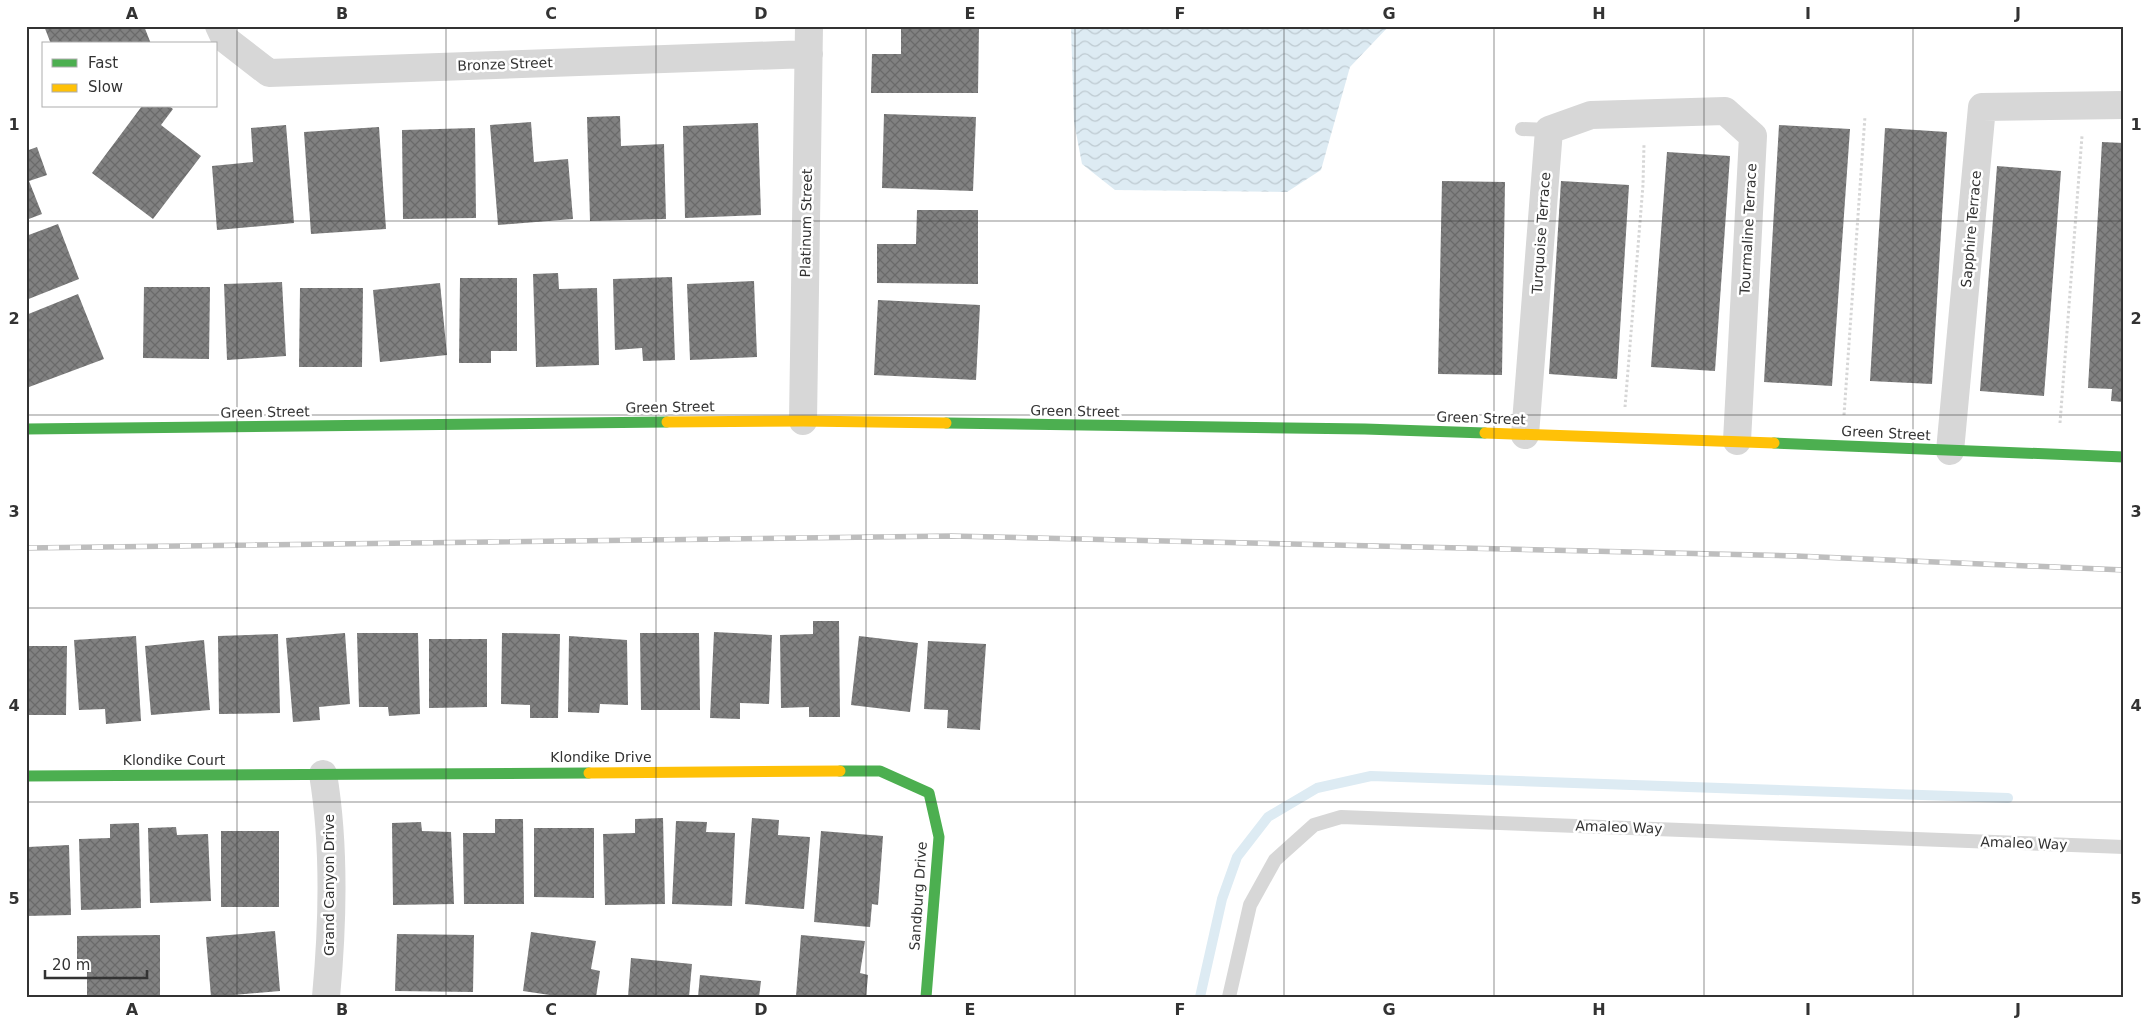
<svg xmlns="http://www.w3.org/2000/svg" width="2150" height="1023" font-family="'DejaVu Sans',sans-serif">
<defs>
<pattern id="water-waves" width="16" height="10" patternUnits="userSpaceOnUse" patternTransform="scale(1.25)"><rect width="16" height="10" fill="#ddebf3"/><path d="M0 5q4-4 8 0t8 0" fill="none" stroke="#becad1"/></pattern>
<pattern id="building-cross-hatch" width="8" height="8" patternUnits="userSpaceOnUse" patternTransform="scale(1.25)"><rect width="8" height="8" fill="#818181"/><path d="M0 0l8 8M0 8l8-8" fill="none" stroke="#6a6a6a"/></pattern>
</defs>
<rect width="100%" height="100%" fill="#fff"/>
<!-- water -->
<path fill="url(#water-waves)" d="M1071,26H1389L1350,67L1321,170L1287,192L1115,190L1082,164L1074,122Z"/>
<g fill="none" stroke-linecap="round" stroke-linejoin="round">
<!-- stream -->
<path stroke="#ddebf3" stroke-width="10" d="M1200,997L1222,899L1237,857L1268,817L1317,788L1371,776L2008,798"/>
</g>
<!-- building -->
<path fill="url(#building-cross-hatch)" d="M44,26H144L151,44H51Z
M901,26H979L978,93H871L872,54H901Z
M142,106H169L173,109L161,125L201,156L153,219L92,173Z
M884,114L976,117L973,191L882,188Z
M620,116L621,146L664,144L666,219L590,221L587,117Z
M531,122L534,162L568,159L573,219L498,225L490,125Z
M758,123L761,215L685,218L683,126Z
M286,125L294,223L217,230L212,166L253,162L251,128Z
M1779,125L1850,129L1832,386L1764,382Z
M379,127L386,229L311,234L304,132Z
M475,128L476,218L403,219L402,130Z
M1885,128L1947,132L1932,384L1870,381Z
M2102,142L2124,143V402L2111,401L2112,389L2088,388Z
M37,147L47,175L29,181L42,214L26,220V151Z
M1667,152L1730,156L1715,371L1651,367Z
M1997,166L2061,171L2044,396L1980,391Z
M1442,181L1505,182L1502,375L1438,374Z
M1561,181L1629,185L1617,379L1549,374Z
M917,210H978V284L877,283V244H916Z
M58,224L79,279L26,300V236Z
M558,273L559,289L597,288L599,365L536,367L533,274Z
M672,277L675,360L643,361L642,348L615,350L613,279Z
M460,278H517V351H491V363H459Z
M754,281L757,357L690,360L687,284Z
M282,282L286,356L227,360L224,284Z
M440,283L447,355L380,362L373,290Z
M144,287H210L209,359L143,358Z
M300,288H363L362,367H299Z
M78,294L104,359L29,387L26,380V315Z
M878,300L980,305L976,380L874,375Z
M813,621H839L840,717H809V707L781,708L780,635L813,634Z
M714,632L772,635L769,704L740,703V719L710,718Z
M345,633L350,704L319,707L320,720L293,722L286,638Z
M357,633H418L420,714L389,716L388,707H359Z
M502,633L560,634L558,718H530V705L501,704Z
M640,633H699L700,710H641Z
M278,634L280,713L219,714L218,636Z
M136,636L141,721L106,724L105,709L79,710L74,640Z
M569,636L627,640L628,705L600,704L599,713L568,712Z
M859,636L918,643L910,712L851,705Z
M429,639H487V707L429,708Z
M204,640L210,710L151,715L145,646Z
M928,641L986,644L980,730L947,728L948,710L924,709Z
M26,646H67L66,715H26Z
M663,818L665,904L605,905L603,834L635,833V819Z
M752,818L779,820L778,835L810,837L804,909L745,904Z
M495,819H523L524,904H464L463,833H495Z
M676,821L707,822L706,832L735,833L732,906L672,904Z
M421,822L422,831L451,832L454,904L393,905L392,823Z
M139,823L141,908L81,910L79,839L110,838V824Z
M176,827L177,835L208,834L211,901L150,903L148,828Z
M534,828H594V898L534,897Z
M221,831H279V907H221Z
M821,831L883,836L878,905L872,904L870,927L814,922Z
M69,845L71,915L26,916L28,847Z
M275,931L280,991L211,997L206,937Z
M531,932L596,941L591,969L600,971L596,997H563L523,991Z
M397,934L474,935L473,992L395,991Z
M160,935V995H87V960H77V936Z
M801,935L865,941L860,973L868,975L866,997L796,996Z
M631,958L692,964L689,997H628Z
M700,975L761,981L759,997H698Z"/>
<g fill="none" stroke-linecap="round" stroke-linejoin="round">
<!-- path -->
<path stroke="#d6d6d6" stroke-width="3" stroke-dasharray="2.5 2.5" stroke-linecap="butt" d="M1625,407L1643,185L1644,144
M1844,415L1865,116
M2060,423L2082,136"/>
<!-- lane -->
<path stroke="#d7d7d7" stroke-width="14" d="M1522,129L1549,130
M1229,997L1250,905L1275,860L1314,825L1341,817L2124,847"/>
<!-- street -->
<path stroke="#d7d7d7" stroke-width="28" d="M219,26L225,39L269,73L809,54
M803,421L809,26
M1525,435L1549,130L1591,115L1725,111L1753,136L1737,441
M1950,451L1982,107L2124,105
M323,774C335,846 333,923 326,997"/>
<!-- fast -->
<path stroke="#4caf50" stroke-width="11" d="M946,423L1365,429L1485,433
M26,429L667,422
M1774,443L2124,457
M840,771H880L929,793L939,837L926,997
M26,776L589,773"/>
<!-- slow -->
<path stroke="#ffc107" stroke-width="11" d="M667,422L803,421L946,423
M1485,433L1774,443
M589,773L840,771"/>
<!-- rail casing -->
<g stroke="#bebebe" stroke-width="5.5">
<path id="rail" d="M26,548L951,536L1796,556L2124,570"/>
</g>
<!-- rail -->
<use href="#rail" stroke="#fff" stroke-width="4" stroke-dasharray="11" stroke-linecap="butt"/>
</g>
<!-- grid -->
<path fill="none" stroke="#333" stroke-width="1" stroke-opacity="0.55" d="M237,26V997M446,26V997M656,26V997M866,26V997M1075,26V997M1284,26V997M1494,26V997M1704,26V997M1913,26V997M26,221H2124M26,415H2124M26,608H2124M26,802H2124"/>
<g text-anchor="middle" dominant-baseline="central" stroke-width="5" stroke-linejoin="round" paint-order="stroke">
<!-- street labels -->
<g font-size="14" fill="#333" stroke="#fff">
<text transform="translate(505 64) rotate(-2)">Bronze Street</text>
<text transform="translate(806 223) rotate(-89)">Platinum Street</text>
<text transform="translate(1748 229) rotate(-87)">Tourmaline Terrace</text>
<text transform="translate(1971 229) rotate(-85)">Sapphire Terrace</text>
<text transform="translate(1541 233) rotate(-86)">Turquoise Terrace</text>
<text transform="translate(670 407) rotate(-1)">Green Street</text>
<text transform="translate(1075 411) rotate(1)">Green Street</text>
<text transform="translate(265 412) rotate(-1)">Green Street</text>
<text transform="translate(1481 418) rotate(2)">Green Street</text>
<text transform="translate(1886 433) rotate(3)">Green Street</text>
<text x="601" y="757">Klondike Drive</text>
<text x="174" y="760">Klondike Court</text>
<text transform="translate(1619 827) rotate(2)">Amaleo Way</text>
<text transform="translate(2024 843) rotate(2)">Amaleo Way</text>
<text transform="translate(329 885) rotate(-90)">Grand Canyon Drive</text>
<text transform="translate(918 896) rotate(-86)">Sandburg Drive</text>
</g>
</g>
<!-- border -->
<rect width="2150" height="1023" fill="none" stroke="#ffffff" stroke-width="55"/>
<!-- legend -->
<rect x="42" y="42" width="175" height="65" fill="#ffffff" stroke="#adadad"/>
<rect x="52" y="59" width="25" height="8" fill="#4caf50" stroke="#adadad"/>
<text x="88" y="68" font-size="15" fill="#333333">Fast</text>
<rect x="52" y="84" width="25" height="8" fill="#ffc107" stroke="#adadad"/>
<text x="88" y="92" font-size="15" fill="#333333">Slow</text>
<!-- scale -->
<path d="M45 970v8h102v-8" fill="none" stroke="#333333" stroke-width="2.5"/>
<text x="52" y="970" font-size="15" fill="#333333" stroke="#ffffff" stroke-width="4" paint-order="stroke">20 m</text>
<rect x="28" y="28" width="2094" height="968" fill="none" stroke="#333" stroke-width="2"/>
<g font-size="16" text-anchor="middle" font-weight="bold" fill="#333">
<text x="132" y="19">A</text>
<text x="342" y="19">B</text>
<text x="551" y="19">C</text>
<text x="761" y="19">D</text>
<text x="970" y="19">E</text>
<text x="1180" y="19">F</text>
<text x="1389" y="19">G</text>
<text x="1599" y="19">H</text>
<text x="1808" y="19">I</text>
<text x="2018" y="19">J</text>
<text x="14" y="130">1</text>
<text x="2136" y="130">1</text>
<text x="14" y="324">2</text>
<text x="2136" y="324">2</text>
<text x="14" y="517">3</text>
<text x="2136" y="517">3</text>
<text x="14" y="711">4</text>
<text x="2136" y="711">4</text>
<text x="14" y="904">5</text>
<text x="2136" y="904">5</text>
<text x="132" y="1015">A</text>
<text x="342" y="1015">B</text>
<text x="551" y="1015">C</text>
<text x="761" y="1015">D</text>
<text x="970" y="1015">E</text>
<text x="1180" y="1015">F</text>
<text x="1389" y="1015">G</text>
<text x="1599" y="1015">H</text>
<text x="1808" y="1015">I</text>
<text x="2018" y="1015">J</text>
</g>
</svg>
